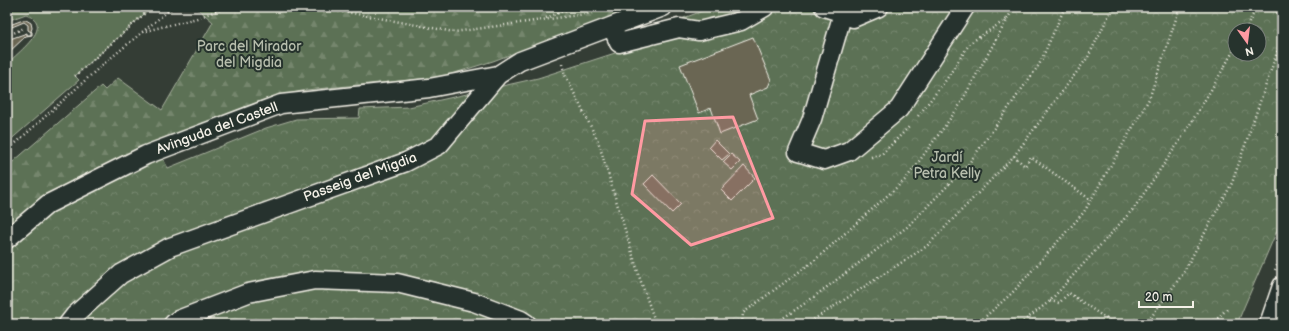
<svg xmlns="http://www.w3.org/2000/svg" width="1289" height="331" font-family="'Balsamiq Sans',sans-serif">
<defs>
<pattern id="forest-firs" width="22" height="20" patternUnits="userSpaceOnUse"><rect width="22" height="20" fill="#5c7155"/><path d="M5 1l3.5 6h-7zM16 11l3.5 6h-7z" fill="#74866d"/></pattern>
<pattern id="park-crowns" width="20" height="18" patternUnits="userSpaceOnUse"><rect width="20" height="18" fill="#5c7155"/><path d="M2 6a3 3 0 1 1 6 0M12 15a3 3 0 1 1 6 0" fill="none" stroke="#74866d"/></pattern>
</defs>
<rect width="100%" height="100%" fill="#343d35"/>
<filter id="ink" filterUnits="userSpaceOnUse"><feTurbulence type="fractalNoise" baseFrequency=".025" numOctaves="2"/><feDisplacementMap in="SourceGraphic" scale="8" xChannelSelector="R" yChannelSelector="G"/><feConvolveMatrix kernelMatrix="1 2 1 2 8 2 1 2 1" color-interpolation-filters="sRGB"/></filter>
<g filter="url(#ink)">
<!-- green -->
<path fill="#5c7155" stroke="#a8b19e" d="M7,7H152L75,76L79,80L7,143V64C18,52 56,26 26,14L7,21Z"/>
<!-- forest -->
<path fill="url(#forest-firs)" stroke="#a8b19e" d="M196,7H638L493,61L442,77L306,90L266,99L154,143L73,180L42,201L7,230V167L101,86L105,90L118,78L162,110L213,22Z"/>
<!-- park -->
<path fill="url(#park-crowns)" stroke="#a8b19e" fill-rule="evenodd" d="M713,7H1282V219L1244,307L1237,324H7V230L42,201L73,180L154,143L168,168L266,128L296,119L359,118L360,109L409,107L538,78L649,42L657,28ZM1235,30H1259V54H1235Z"/>
<!-- building -->
<path fill="#6a6653" stroke="#f4f1e8" d="M23,20H26L31,23L32,28L31,31L32,32V35L26,36L7,54V40L27,33V35H31V32L28,30V25L24,22L7,29V26Z
M753,37L771,80L768,87L749,95L758,119L720,134L711,108L699,113L680,65Z
M715,140L729,154L722,160L709,147Z
M731,154L740,162L732,170L723,162Z
M744,166L755,178L732,201L721,190Z
M653,175L681,204L672,213L644,184Z"/>
<g fill="none" stroke-linecap="round" stroke-linejoin="round">
<!-- minor casing -->
<g stroke="#f4f1e8" stroke-width="21">
<path id="minor" d="M824,7L843,13L853,18L879,7
M847,7L843,13L812,119L798,152L824,160L849,151L899,109L965,7
M612,27L619,43L679,28L699,31L741,21L765,7
M7,239L48,204L146,155L281,104L429,88L498,75
M68,324L75,315L121,274L170,247L300,200L406,162L439,145L498,75L520,61L663,7
M173,324L178,320L248,293L315,280L397,283L474,302L521,320L527,324
M1269,324L1282,286"/>
</g>
<!-- path -->
<path stroke="#f4f1e8" stroke-width="2.5" stroke-dasharray="1 3" stroke-linecap="butt" d="M546,18L573,7
M1245,30L1257,7
M142,32L197,18L222,9L308,8L352,13L454,32L593,13
M7,36L24,28
M562,64L565,75L598,141L641,282L656,324
M75,76L152,7
M918,116L946,80L970,43L1007,19
M7,151L101,66L173,7
M1014,156L1025,166L1031,157L1091,200
M871,157L882,154L910,126
M1275,270L1282,254
M1050,301L1059,303L1069,293L1114,324
M742,324L743,313L815,260L906,179L958,108L1014,7
M774,324L807,302L907,227L967,166L1039,65L1065,7
M807,324L927,246L1014,156L1088,57L1113,7
M977,324L1012,293L1084,212L1149,99L1180,7
M1020,324L1050,301L1134,208L1183,136L1214,85L1235,48
M1146,324L1182,275L1232,183L1282,38
M1212,324L1227,309"/>
<!-- minor -->
<use href="#minor" stroke="#26332d" stroke-width="18"/>
</g>
</g>
<!-- marked area -->
<path fill="#ff9aa2" fill-opacity="0.2" stroke="#ff9aa2" stroke-width="3" stroke-linejoin="round" d="M733,117L773,218L691,245L632,194L645,121Z"/>
<g text-anchor="middle" dominant-baseline="central" stroke-width="4" stroke-linejoin="round" paint-order="stroke">
<!-- park labels -->
<g font-size="14" fill="#b7bead" stroke="#26332d">
<text x="249" y="46">Parc del Mirador<tspan x="249" dy="16">del Migdia</tspan></text>
<text x="947" y="157">Jardí<tspan x="947" dy="16">Petra Kelly</tspan></text>
</g>
<!-- street labels -->
<g font-size="14" fill="#f4f1e8" stroke="#26332d">
<text transform="translate(217 128) rotate(-20)">Avinguda del Castell</text>
<text transform="translate(360 177) rotate(-20)">Passeig del Migdia</text>
</g>
</g>
<!-- margin -->
<rect width="1289" height="331" fill="none" stroke="#26332d" stroke-width="24"/>
<rect x="12" y="12" width="1265" height="307" fill="none" stroke="#f4f1e8" stroke-width="1.5" filter="url(#ink)"/>
<!-- north arrow -->
<g transform="translate(1247 42) rotate(166)"><circle r="19" fill="#26332d" stroke="#787f78"/>
<path d="M0-3L7 15L0 10L-7 15Z" fill="#ff9aa2"/>
<text y="-6" font-size="11" font-weight="bold" text-anchor="middle" fill="#f4f1e8">N</text>
</g>
<!-- scale -->
<path d="M1139 301v6h54v-6" fill="none" stroke="#f4f1e8" stroke-width="2"/>
<text x="1145" y="301" font-size="12" fill="#f4f1e8" stroke="#26332d" stroke-width="3" paint-order="stroke">20 m</text>
</svg>
